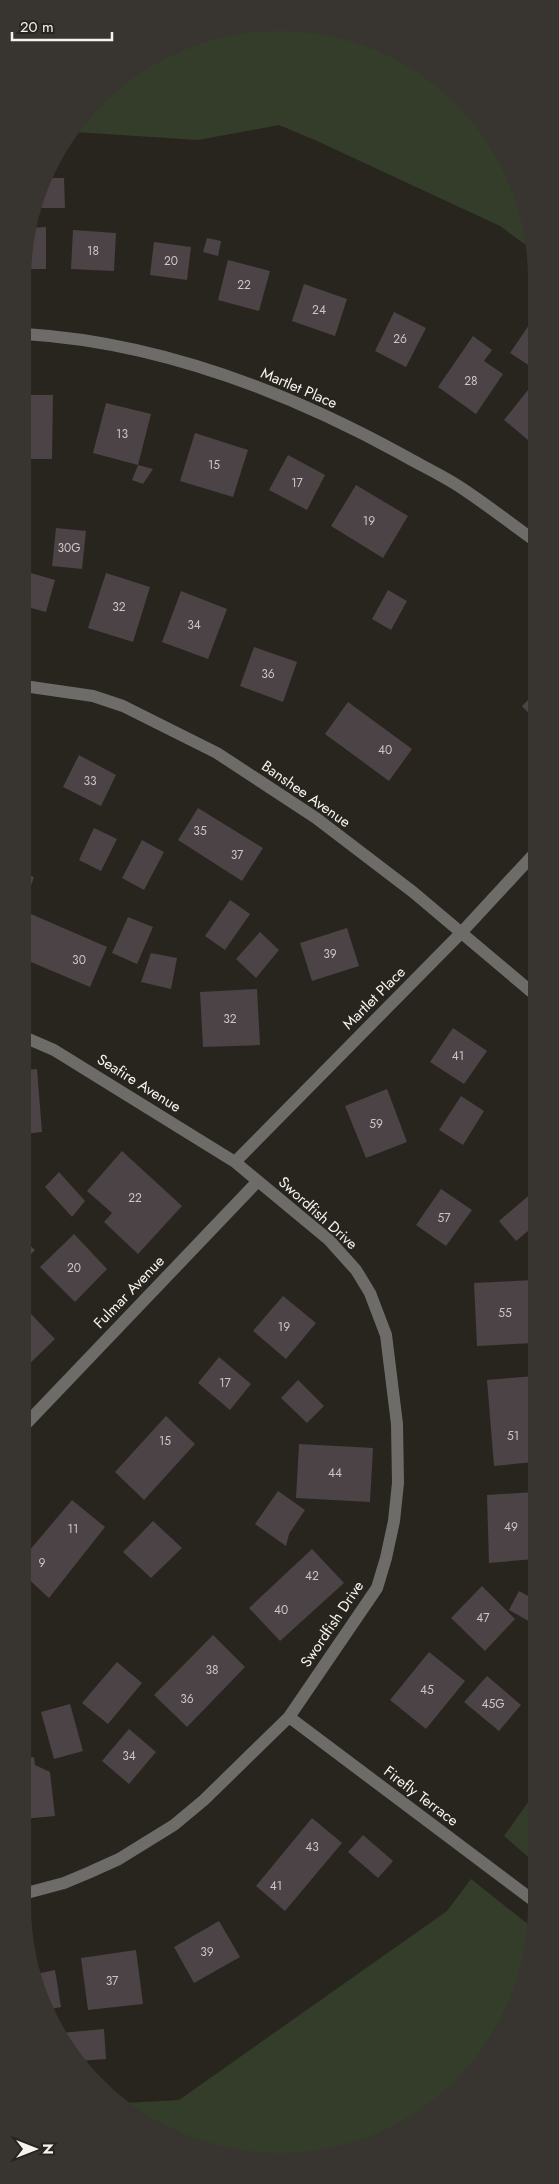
<svg xmlns="http://www.w3.org/2000/svg" width="559" height="2184" font-family="Jost,sans-serif">
<rect width="100%" height="100%" fill="#28251f"/>
<!-- green -->
<path fill="#333d29" d="M313,25L393,49L461,98L510,166L534,251L500,226L317,141L279,125L198,140L74,132L123,75L213,31Z
M534,1794V1862L504,1836Z
M471,1879L534,1929V1938L502,2033L436,2108L346,2153L262,2161L166,2135L124,2103L179,2100L447,1911Z"/>
<!-- building -->
<path fill="#4b4345" d="M48,178H64L65,208H37Z
M46,227V269H25V246L31,228Z
M73,230L116,233L114,271L71,269Z
M207,238L221,241L218,256L203,252Z
M154,242L191,247L187,280L150,275Z
M228,260L270,271L259,311L218,300Z
M304,284L347,299L335,336L292,321Z
M394,312L426,328L406,367L375,351Z
M529,325L534,329V361L530,366L510,353Z
M473,336L492,350L484,361L503,374L476,414L438,387Z
M532,385L534,387V445L504,420Z
M25,395H53L52,459H24Z
M106,403L151,414L138,465L93,453Z
M195,433L248,450L233,497L180,481Z
M288,455L325,475L307,510L269,490Z
M138,465L153,469L143,484L132,480Z
M356,485L408,516L383,558L331,526Z
M56,528L86,531L82,569L52,566Z
M24,571L55,580L46,612L24,606Z
M106,573L150,587L133,642L88,628Z
M388,590L407,601L391,630L372,619Z
M181,591L227,609L208,659L162,642Z
M254,647L297,662L283,702L240,686Z
M534,694V719L522,706Z
M348,702L412,749L389,781L325,734Z
M79,755L116,775L101,806L63,787Z
M198,808L263,848L242,881L178,840Z
M94,828L117,839L101,871L79,860Z
M142,840L164,852L144,890L122,878Z
M24,874L34,877L24,906Z
M230,900L250,914L225,950L205,936Z
M31,914L107,947L90,987L24,959V931Z
M128,917L153,927L137,964L112,953Z
M347,928L359,966L312,981L300,943Z
M260,932L279,950L256,978L236,959Z
M151,953L177,958L171,989L141,982Z
M257,989L260,1045L203,1047L200,992Z
M453,1028L487,1051L464,1084L430,1062Z
M37,1069L42,1132L24,1134V1070Z
M387,1089L407,1142L366,1158L345,1106Z
M461,1096L484,1111L463,1145L439,1130Z
M122,1151L182,1206L138,1254L104,1222L112,1213L87,1191Z
M59,1172L85,1201L72,1217L45,1187Z
M441,1189L472,1210L446,1246L416,1225Z
M533,1192L534,1226L516,1241L499,1221Z
M74,1234L107,1269L75,1302L40,1267Z
M23,1239L35,1250L23,1262Z
M534,1280V1343L477,1346L474,1283Z
M283,1296L316,1323L286,1359L253,1331Z
M29,1312L55,1339L23,1370V1318Z
M219,1357L251,1384L230,1410L198,1383Z
M534,1376V1462L494,1466L487,1380Z
M298,1380L324,1406L307,1423L281,1398Z
M166,1416L195,1444L144,1500L115,1472Z
M299,1444L373,1448L370,1502L296,1498Z
M278,1491L305,1510L289,1534L286,1546L255,1524Z
M534,1492V1559L489,1563L487,1495Z
M72,1500L105,1527L49,1598L23,1574V1558Z
M153,1521L182,1548L151,1578L123,1552Z
M312,1549L344,1583L280,1641L249,1608Z
M482,1586L515,1619L485,1651L451,1618Z
M519,1591L534,1599V1624L509,1610Z
M213,1635L245,1667L187,1727L154,1695Z
M429,1652L465,1681L426,1729L390,1700Z
M117,1662L142,1683L108,1724L82,1703Z
M487,1676L521,1705L499,1731L464,1702Z
M70,1704L83,1751L54,1759L41,1712Z
M129,1729L156,1752L129,1784L102,1761Z
M34,1757L35,1765L50,1772L55,1816L23,1819V1758Z
M312,1818L342,1843L285,1911L256,1886Z
M363,1835L393,1861L378,1878L348,1852Z
M219,1921L240,1957L194,1983L174,1947Z
M136,1950L143,2004L88,2010L81,1958Z
M55,1970L61,2007L46,2010L42,2003L36,1974Z
M104,2029L106,2059L78,2061L61,2033Z"/>
<g fill="none" stroke-linecap="round" stroke-linejoin="round">
<!-- street -->
<path stroke="#6e6c69" stroke-width="12" d="M25,334C157,342 286,391 401,454C420,465 442,475 460,487C486,504 510,523 534,540
M24,686L93,696L123,706L217,753L316,818L413,892L534,994
M235,1162L460,934L534,854
M23,1427L258,1181
M289,1717L534,1901
M23,1894L64,1883L88,1873L119,1859L174,1825L204,1800L289,1717L377,1588L386,1558L394,1521L398,1483L397,1424L386,1335L370,1293L356,1270L329,1240L235,1162L54,1050L24,1037"/>
</g>
<g text-anchor="middle" dominant-baseline="central" stroke-width="4" stroke-linejoin="round" paint-order="stroke">
<!-- number labels -->
<g font-size="12" fill="#cac7c4">
<text x="93" y="251">18</text>
<text x="171" y="261">20</text>
<text x="244" y="285">22</text>
<text x="319" y="310">24</text>
<text x="400" y="339">26</text>
<text x="471" y="381">28</text>
<text x="122" y="434">13</text>
<text x="214" y="465">15</text>
<text x="297" y="483">17</text>
<text x="369" y="521">19</text>
<text x="69" y="548">30G</text>
<text x="119" y="607">32</text>
<text x="194" y="625">34</text>
<text x="268" y="674">36</text>
<text x="385" y="750">40</text>
<text x="90" y="781">33</text>
<text x="200" y="831">35</text>
<text x="237" y="855">37</text>
<text x="330" y="954">39</text>
<text x="79" y="960">30</text>
<text x="230" y="1019">32</text>
<text x="458" y="1056">41</text>
<text x="376" y="1124">59</text>
<text x="135" y="1198">22</text>
<text x="444" y="1218">57</text>
<text x="74" y="1268">20</text>
<text x="505" y="1313">55</text>
<text x="284" y="1327">19</text>
<text x="225" y="1383">17</text>
<text x="513" y="1436">51</text>
<text x="165" y="1441">15</text>
<text x="335" y="1473">44</text>
<text x="511" y="1527">49</text>
<text x="73" y="1529">11</text>
<text x="42" y="1563">9</text>
<text x="312" y="1576">42</text>
<text x="281" y="1610">40</text>
<text x="483" y="1618">47</text>
<text x="212" y="1670">38</text>
<text x="427" y="1690">45</text>
<text x="187" y="1699">36</text>
<text x="493" y="1704">45G</text>
<text x="129" y="1756">34</text>
<text x="312" y="1847">43</text>
<text x="276" y="1886">41</text>
<text x="207" y="1952">39</text>
<text x="112" y="1981">37</text>
</g>
<!-- street labels -->
<g font-size="15" fill="#f5f3ef" stroke="#28251f">
<text transform="translate(299 388) rotate(23)">Martlet Place</text>
<text transform="translate(306 794) rotate(35)">Banshee Avenue</text>
<text transform="translate(374 998) rotate(-45)">Martlet Place</text>
<text transform="translate(139 1083) rotate(32)">Seafire Avenue</text>
<text transform="translate(318 1213) rotate(42)">Swordfish Drive</text>
<text transform="translate(129 1292) rotate(-46)">Fulmar Avenue</text>
<text transform="translate(332 1624) rotate(-56)">Swordfish Drive</text>
<text transform="translate(421 1796) rotate(37)">Firefly Terrace</text>
</g>
</g>
<!-- crop -->
<path d="M0 0H559V2184H0ZM279 31H280A248 248 0 0 1 528 279V1905A248 248 0 0 1 280 2153H279A248 248 0 0 1 31 1905V279A248 248 0 0 1 279 31Z" fill="#383530" fill-rule="evenodd"/>
<!-- north arrow -->
<g transform="translate(35 2149) rotate(90)" stroke="#28251f" stroke-width="4" paint-order="stroke">
<path d="M0-4L9 19L0 12L-9 19Z" fill="#f5f3ef"/>
<text y="-8" font-size="14" font-weight="bold" text-anchor="middle" fill="#f5f3ef">N</text>
</g>
<!-- scale -->
<path d="M12 32v8h100v-8" fill="none" stroke="#f5f3ef" stroke-width="2.5"/>
<text x="20" y="32" font-size="15" fill="#f5f3ef" stroke="#28251f" stroke-width="4" paint-order="stroke">20 m</text>
</svg>
